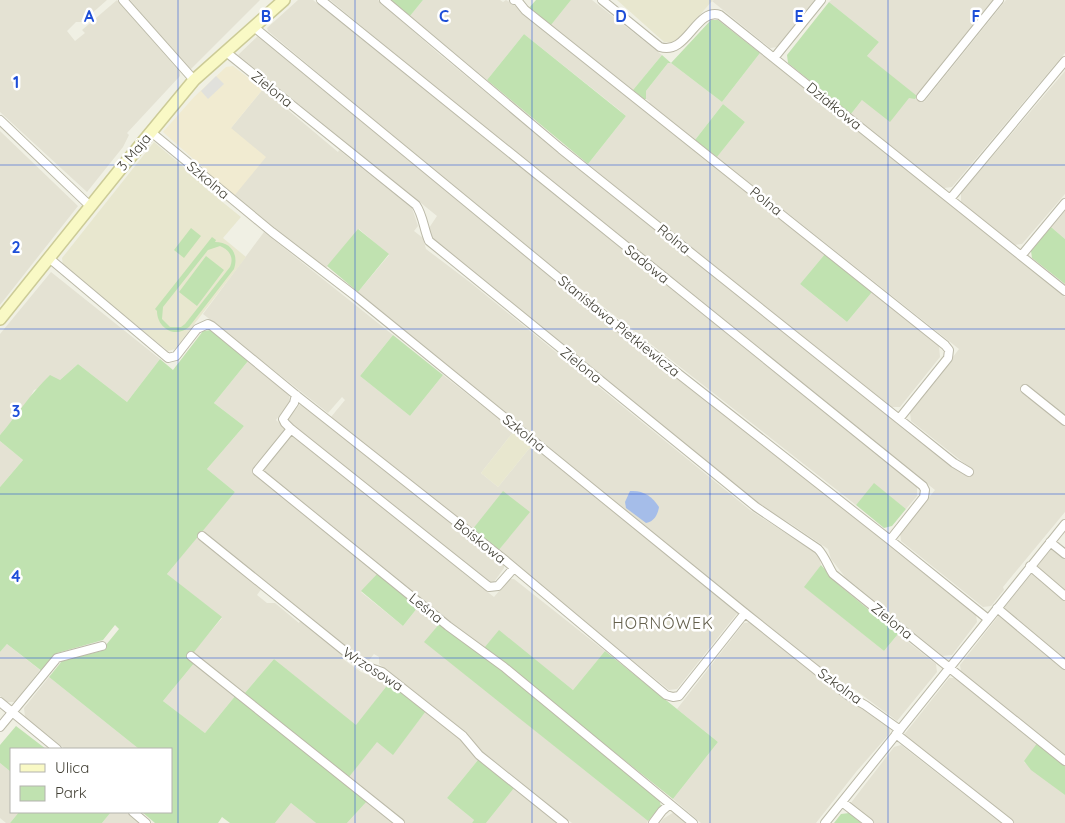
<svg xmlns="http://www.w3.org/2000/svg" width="1065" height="823" font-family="Quicksand,sans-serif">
<rect width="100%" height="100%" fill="#f0f0e4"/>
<!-- residential -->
<path fill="#e4e2d3" d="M0,0H107L82,22H76L67,31L75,41L85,33L82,30L117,0L180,72V76L127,133L129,135L123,147L87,192L0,112Z
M130,0H260L190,70Z
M298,0H313L917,487V496L906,509L874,484L856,505L559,272L394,137L268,31L267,28Z
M330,0H378L438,53L557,151L955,469H960L970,476L974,471L911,421L910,413L959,349L717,157L745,122L723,104L695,140L649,103L650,102L646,99V91L668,63H671L722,102L760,53L1065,297V418L1026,385L1021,392L1028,398H1032L1065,425V512L1003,587L1004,590L991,606L983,607L901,541L900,533L935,490L492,135Z
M423,0H500L503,2L506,0L525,12L825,254L800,284L847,322L872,292L939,346L940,357L900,407H892L693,250L588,164L626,116L618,109L524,34L487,80L410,16Z
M571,0H592L662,55L633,90L551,25Z
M714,0H816L778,47L770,48L712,1Z
M831,0H994L917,96L924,102L1006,0H1065V53L952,187L944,188L851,114L862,100L867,56L879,42L829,2Z
M260,34L526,255L976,615L977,622L952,655L943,656L845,577L831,559L828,549L791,524L758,504L433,239L429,228L437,216L238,55Z
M1065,71V194L1022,244L1015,245L961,202V193Z
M263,89L338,152L339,150L412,208L418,226L414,231L423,238L426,249L471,283L750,510L819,555L821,565L805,587L884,651L898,634L936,664L937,672L897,721L854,689L850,694L516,424L517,422L358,292L389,255L359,229L325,269L234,196L231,128Z
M0,131L78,206L0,305Z
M1065,211V239L1051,227Z
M264,232L393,335L360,376L410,416L443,375L514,431L481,473L498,487L532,445L739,611L677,689L669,690L520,570L498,551L529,512L472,530L331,417L345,400L342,397L328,413L203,314Z
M51,272L160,359L127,402L78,364L60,380L34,390L27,403L0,435V334Z
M248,361L289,393L290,402L276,420L285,428L284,432L252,472L377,574L361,592L403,626L418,607L440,623L425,642L648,821L647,823H572L482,751L467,733L379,664V657L374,654L366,664L202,531L235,492L207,469L244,426L214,403Z
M301,403L504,563V568L494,582H486L289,424L288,419Z
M291,433L463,570L462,572L494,597L509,579H514L605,651L573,690L499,631L484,648L446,620L264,474V468Z
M0,441L23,460L0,487Z
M198,536L262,588L257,595L267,603H275L299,623L301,620L345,655L343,659L361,672L389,683L356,726L274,659L244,694L193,652L222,618L167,574Z
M1052,548L1065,558V592L1036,568Z
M1033,572L1065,598V661L1003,609Z
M999,615L1065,670V757L961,672L960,665Z
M752,622L857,705L863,706L890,725V733L856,772L816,823H701L673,799L718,742L677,709L744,623Z
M7,644L40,670L15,702H7L0,696V652Z
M195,662L236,695L205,733L163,701Z
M49,677L139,749H65L25,717L24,708Z
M949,678H956L1037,744L1024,762L1065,795V823H1013L903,736Z
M426,711L463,742L478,760L447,798L474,820L472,823H404L401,821L402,819L349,777L377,741L393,754Z
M901,745L1001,823H874L850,804L894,747Z
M0,763L11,772V812H19L10,823H6L0,818Z
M514,788L557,823H486Z
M368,800L396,823H347Z
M291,803L316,823H275Z
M111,812H126L140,823H102Z
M674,812L687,823H660L663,819Z"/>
<!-- commercial -->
<path fill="#f1ebd1" d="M233,66L263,89L231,128L266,157L234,196L206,175L208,172L163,132L194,97L226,67Z"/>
<!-- education -->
<path fill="#e8e7cf" d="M617,0H713L675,43L664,42Z
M154,142L205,185L204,187L241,217L223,238L246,257L175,349L168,351L63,266L62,258Z
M514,431L532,445L498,487L481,473Z"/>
<!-- green -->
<path fill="#c0e2b0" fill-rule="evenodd" d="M390,0H423L410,16Z
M536,0H571L551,25L529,8Z
M829,2L879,42L867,56L917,96L915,99L909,98L890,122L862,100L851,114L788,63L787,55Z
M711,20H718L760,53L722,102L671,63H668L646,91V99H644L633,90L662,55L671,63Z
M524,34L626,116L588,164L487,80Z
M723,104L745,122L717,157L695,140Z
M1051,227L1065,239V284L1032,258L1031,251Z
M191,228L201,236L184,258L174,250Z
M358,229L389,254L358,292L327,266Z
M212,237L216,240L215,242C231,242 239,254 234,269L189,327C175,339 157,328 157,311L155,309ZM220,246C230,250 234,258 230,267L185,324L181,327H170L162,319L163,307L208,250Z
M825,254L872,292L847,322L800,284Z
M206,256L224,270L197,306L179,292Z
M211,330L248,361L214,403L244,426L207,469L235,492L167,574L222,617L190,657L195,662L163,701L205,733L236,695L244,694L274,659L356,725L389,683L426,711L393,755L377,742L345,782L368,800L347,823H316L291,803L275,823H230L222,817L218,823H155L142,812H171V749H139L49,677L62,661L101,651L119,629L115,625L103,640L57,653L43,672L7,644L0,652V487L23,460L0,441V435C17,415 31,393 50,375L60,380L78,364L127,402L160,359L173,370L203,331Z
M393,335L443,375L410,416L360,376Z
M874,483L906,509L892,526L884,528L856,505Z
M503,491L530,512L498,551L472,530Z
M821,565L839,585L898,634L884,651L804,587Z
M377,574L418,607L403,626L361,591Z
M440,623L502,670L659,799L661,806L648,821L424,642Z
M499,630L573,690L605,651L718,742L673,799L484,648Z
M16,726L46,749H11V772L0,763V745Z
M1038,742L1065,764V795L1031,770L1024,761Z
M478,760L514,788L486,823H472L474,820L447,798Z
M19,812H111L102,823H10Z
M849,813L861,823H834L841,814Z"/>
<!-- parking -->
<path fill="#e1e1dc" d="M216,76L224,84L208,99L201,91Z"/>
<!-- water -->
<path fill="#a5bde9" d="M630,491C643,490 652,496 659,507C658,514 654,522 646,523L626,508L625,502Z"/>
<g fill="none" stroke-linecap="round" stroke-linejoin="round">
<!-- street casing -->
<g stroke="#bbb9a8" stroke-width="10">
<path id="street" d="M123,0L194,80
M321,0L923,486L925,490L924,497L890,540
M384,0L561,149L899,419L954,463L969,472
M514,0H517L525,10L945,345L949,350L948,358L899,419
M602,0L660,47C687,56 696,7 720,15L1065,291
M254,27L605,316L890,540L988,619
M226,52L416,205C423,215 424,230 429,241L756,507L818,549C824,555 828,566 833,574L1065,761
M774,58L821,0
M921,97L999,0
M0,120L90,206
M151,132L272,232L354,295L745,613L849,696L865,705L900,730
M950,199L1065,61
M1021,256L1065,203
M49,258L168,358L176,356L197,329L208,324L212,326L296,395L506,561L666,695L673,697L679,696L745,613
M1025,389L1065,421
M296,395L294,403L283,419L285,423L291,429L257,471L448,626L504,667L670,804
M291,429L489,587L498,586L513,569
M202,536L362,665L382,672L463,736L479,755L564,823
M1050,542L1065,554
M1030,566L1065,596
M997,608L1065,665
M191,656L400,823
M0,702L57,749
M0,727L57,658L102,646
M896,734L1009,823
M842,802L869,823
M133,812L146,823
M653,823L662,811L670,804L693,823
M825,823L1065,524"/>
</g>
<!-- secondary casing -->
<g stroke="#cccb97" stroke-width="14">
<path id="secondary" d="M0,319L118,172L194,80L284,0"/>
</g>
<!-- street -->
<use href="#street" stroke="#fff" stroke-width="8"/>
<!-- secondary -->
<use href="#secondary" stroke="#f9f9c5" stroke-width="11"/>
</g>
<!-- grid -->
<path fill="none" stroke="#1d4ed8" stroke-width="1" stroke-opacity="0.55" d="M178,0V823M355,0V823M532,0V823M710,0V823M888,0V823M0,165H1065M0,329H1065M0,494H1065M0,658H1065"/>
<g text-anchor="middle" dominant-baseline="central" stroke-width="5" stroke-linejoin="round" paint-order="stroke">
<!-- street labels -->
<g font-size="14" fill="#424035" stroke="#fff">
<text transform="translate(272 89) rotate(39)">Zielona</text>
<text transform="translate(834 106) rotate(39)">Działkowa</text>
<text transform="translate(134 152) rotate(-50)">3 Maja</text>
<text transform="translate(208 180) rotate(40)">Szkolna</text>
<text transform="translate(766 201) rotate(39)">Polna</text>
<text transform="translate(674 239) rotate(39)">Rolna</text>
<text transform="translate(647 264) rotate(39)">Sadowa</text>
<text transform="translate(619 326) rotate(39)">Stanisława Pietkiewicza</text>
<text transform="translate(581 365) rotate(39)">Zielona</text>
<text transform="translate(524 433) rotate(39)">Szkolna</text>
<text transform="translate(480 541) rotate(39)">Boiskowa</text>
<text transform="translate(426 608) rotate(39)">Leśna</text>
<text transform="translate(892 621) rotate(39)">Zielona</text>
<text transform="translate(373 669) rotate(33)">Wrzosowa</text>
<text transform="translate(840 686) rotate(36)">Szkolna</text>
</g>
<!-- quarter labels -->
<g font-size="16" letter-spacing="1" fill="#64604d" stroke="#fff">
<text x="663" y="623">HORNÓWEK</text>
</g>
</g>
<g font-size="16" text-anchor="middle" font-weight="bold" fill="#1d4ed8" stroke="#fff" stroke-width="5" stroke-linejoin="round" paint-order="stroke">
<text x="89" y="22">A</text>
<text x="266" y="22">B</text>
<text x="444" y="22">C</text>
<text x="621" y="22">D</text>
<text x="799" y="22">E</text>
<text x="976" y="22">F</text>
<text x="16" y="88">1</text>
<text x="16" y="253">2</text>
<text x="16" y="417">3</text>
<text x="16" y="582">4</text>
</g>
<!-- legend -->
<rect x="10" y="748" width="162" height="65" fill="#ffffff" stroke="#b3b3ae"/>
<rect x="20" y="764" width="25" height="8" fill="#f9f9c5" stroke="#b3b3ae"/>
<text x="55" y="773" font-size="15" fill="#424035">Ulica</text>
<rect x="20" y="786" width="25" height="15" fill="#c0e2b0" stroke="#b3b3ae"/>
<text x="55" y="798" font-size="15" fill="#424035">Park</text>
</svg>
